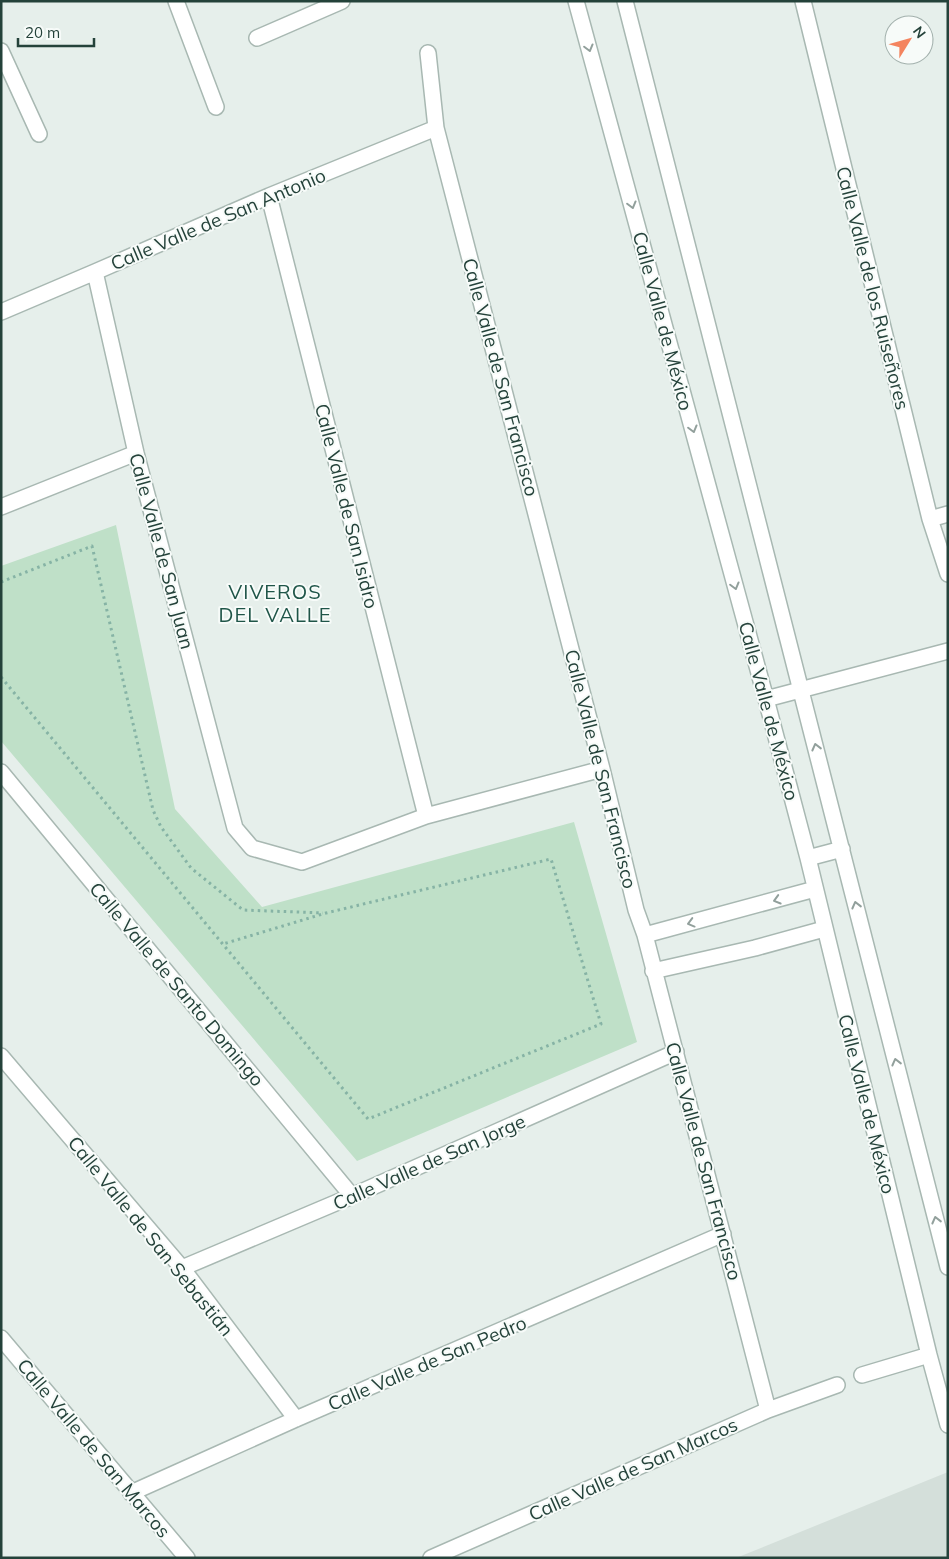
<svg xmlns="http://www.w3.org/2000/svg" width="949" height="1559" font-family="Mulish,sans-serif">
<rect width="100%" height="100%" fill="#e6efeb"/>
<!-- built -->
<path fill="#d4dfda" d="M948,1472V1558H736Z"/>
<!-- green -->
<path fill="#bfe0c8" d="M116,525L175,809L262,907L574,822L637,1042L357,1161L1,741V566Z"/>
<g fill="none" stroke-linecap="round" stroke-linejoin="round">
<!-- minor casing -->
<g stroke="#a8b8b2" stroke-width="18">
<path id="minor" d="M176,1L216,107
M576,1L766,699L808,858L929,1355L948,1425
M625,1L948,1267
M803,1L930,519L948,574
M257,38L342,1
M1,51L39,134
M428,53L436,128L602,769L636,910L645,935L768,1410
M269,196L426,816
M95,272L136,453L235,828L252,848L302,862L426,816L602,769
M1,312L95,272L269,196L436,128
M1,507L136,453
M930,519L948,514
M766,699L948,651
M1,772L352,1196
M808,858L842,849
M645,935L815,889
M653,971L755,948L824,929
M1,1056L182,1268L296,1419
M182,1268L352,1196L676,1052
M1,1338L187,1558
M862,1375L929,1355
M131,1493L296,1419L723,1234
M431,1558L768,1410L837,1385"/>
</g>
<!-- path -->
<path stroke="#86b3a5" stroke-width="3" stroke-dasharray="2.5 4" stroke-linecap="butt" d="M1,582L92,546L153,810L161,827L191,868L243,910L323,913
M1,677L368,1119L601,1024L551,859L326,913L223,944"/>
<!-- minor -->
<use href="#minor" stroke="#fff" stroke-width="15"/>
</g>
<!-- one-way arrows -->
<defs><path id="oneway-chevron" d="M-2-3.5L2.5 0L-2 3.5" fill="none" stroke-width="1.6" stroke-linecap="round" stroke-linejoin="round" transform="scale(1.25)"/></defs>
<g stroke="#92a09c">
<use href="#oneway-chevron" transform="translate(589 48) rotate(75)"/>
<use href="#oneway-chevron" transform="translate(632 205) rotate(75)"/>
<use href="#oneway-chevron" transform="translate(693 429) rotate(75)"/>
<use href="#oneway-chevron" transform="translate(735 586) rotate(75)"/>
<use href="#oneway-chevron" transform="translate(816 747) rotate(-104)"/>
<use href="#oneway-chevron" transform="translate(777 900) rotate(164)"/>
<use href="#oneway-chevron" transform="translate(856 905) rotate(-104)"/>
<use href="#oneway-chevron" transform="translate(691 923) rotate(165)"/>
<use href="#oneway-chevron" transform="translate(896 1062) rotate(-104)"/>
<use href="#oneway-chevron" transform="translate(936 1220) rotate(-104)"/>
</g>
<g text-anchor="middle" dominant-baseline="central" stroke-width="4" stroke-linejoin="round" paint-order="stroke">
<!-- street labels -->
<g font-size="19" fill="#24423a" stroke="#f7fbf9">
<text transform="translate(218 219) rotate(-23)">Calle Valle de San Antonio</text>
<text transform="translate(873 288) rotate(76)">Calle Valle de los Ruiseñores</text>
<text transform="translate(663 321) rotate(75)">Calle Valle de México</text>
<text transform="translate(501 377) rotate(75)">Calle Valle de San Francisco</text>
<text transform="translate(347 506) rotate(76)">Calle Valle de San Isidro</text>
<text transform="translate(162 551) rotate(75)">Calle Valle de San Juan</text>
<text transform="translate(769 711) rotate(75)">Calle Valle de México</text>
<text transform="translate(601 769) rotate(76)">Calle Valle de San Francisco</text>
<text transform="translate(177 984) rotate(50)">Calle Valle de Santo Domingo</text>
<text transform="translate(867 1104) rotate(76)">Calle Valle de México</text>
<text transform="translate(704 1161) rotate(75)">Calle Valle de San Francisco</text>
<text transform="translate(429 1162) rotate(-24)">Calle Valle de San Jorge</text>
<text transform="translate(151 1236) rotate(51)">Calle Valle de San Sebastián</text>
<text transform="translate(427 1363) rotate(-23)">Calle Valle de San Pedro</text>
<text transform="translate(94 1448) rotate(50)">Calle Valle de San Marcos</text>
<text transform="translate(633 1469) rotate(-24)">Calle Valle de San Marcos</text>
</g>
<!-- neighbourhood labels -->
<g font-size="20" letter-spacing="1" fill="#1f5548" stroke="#f7fbf9">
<text x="275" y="591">VIVEROS<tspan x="275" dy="23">DEL VALLE</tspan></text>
</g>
</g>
<!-- border -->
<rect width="949" height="1559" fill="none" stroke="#24423a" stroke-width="5"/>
<!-- north arrow -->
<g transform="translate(909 40) rotate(53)"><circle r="24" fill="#f7fbf9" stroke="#a3b1ad"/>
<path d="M0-4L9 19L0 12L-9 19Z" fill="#f4845f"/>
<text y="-8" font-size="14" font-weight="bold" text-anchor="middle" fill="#24423a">N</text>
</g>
<!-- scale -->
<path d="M18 38v8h76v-8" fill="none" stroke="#24423a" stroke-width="2.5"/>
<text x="25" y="38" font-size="15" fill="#24423a" stroke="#f7fbf9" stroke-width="4" paint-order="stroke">20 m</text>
</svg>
